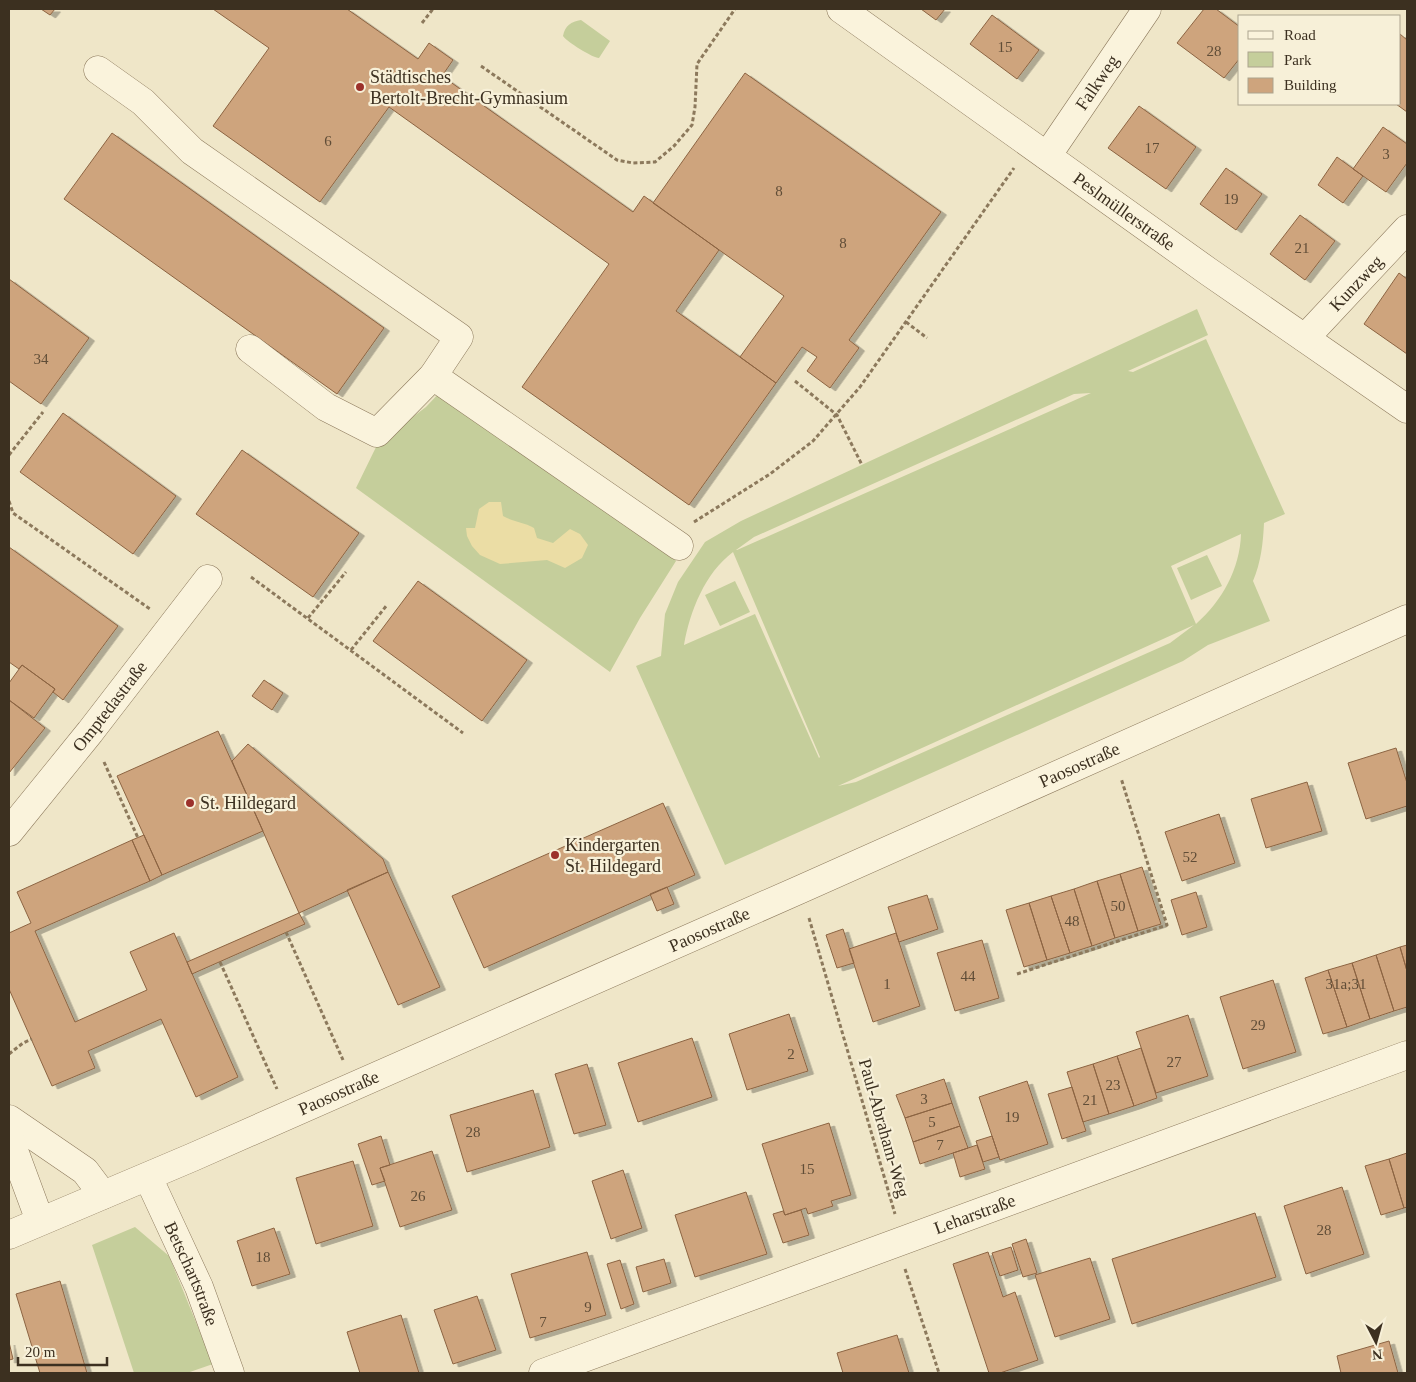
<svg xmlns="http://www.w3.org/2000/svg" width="1416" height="1382" font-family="'Times New Roman',serif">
<defs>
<filter id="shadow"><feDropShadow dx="5.5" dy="3" stdDeviation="0" flood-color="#0004"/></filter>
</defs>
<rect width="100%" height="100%" fill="#efe6c8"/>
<!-- green -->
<path fill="#c5ce9b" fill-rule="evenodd" d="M581,20L610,41L599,58C593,58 567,42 563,36C565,25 571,22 581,20Z
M1197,309L1208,335L1128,371L1133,372L1206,339L1285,514L1264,523C1263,544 1261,562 1253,581L1270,621L1208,645L1183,661L725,865L636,666L661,656L665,614L678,582L705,542L741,521ZM1091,393L737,550H736L754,537L1074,394ZM1241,534C1240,569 1222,601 1196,624L1171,566ZM733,552L820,757L819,758L755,614L684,645C690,611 705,573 733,552ZM1194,625L1170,643L856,782L838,786Z
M441,391L665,546L676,561L640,618L610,672L356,488L378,443L426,407Z
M1207,555L1222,586L1191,600L1177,568Z
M735,581L750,612L720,626L705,595Z
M135,1227L169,1256L213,1364L187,1373H134L92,1245Z"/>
<!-- sand -->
<path fill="#ebdda5" d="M489,502H501L503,516C513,522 523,522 534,528L537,538L553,543L570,529L580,534L588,545L582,558L565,568L547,560L500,564L480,555L472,546L467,536L466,528H475L479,509Z"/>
<!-- building -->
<path fill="#cea47d" stroke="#8c6442" filter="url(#shadow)" d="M41,9H55L50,15Z
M213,9H347L418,59L429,43L453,60L442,76L633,212L644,196L719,250L676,311L776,383L689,505L522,387L609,264L389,107L320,202L213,126L269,48Z
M921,9H945L936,20Z
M1204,9H1216L1240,27V58L1224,78L1177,43Z
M992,15L1039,50L1017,79L970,44Z
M1400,34L1407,40V112L1396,104H1400Z
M745,73L941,212L849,340L859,348L830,388L807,371L817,357L802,347L776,383L740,357L784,296L653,203Z
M1139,106L1196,147L1166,189L1108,148Z
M1383,127L1407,144V163L1386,192L1353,169Z
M112,133L384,328L337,394L64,199Z
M1337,157L1363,176L1343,203L1318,185Z
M1226,168L1262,194L1236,230L1200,204Z
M1300,215L1335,241L1305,280L1270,254Z
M1399,273L1407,279V354L1364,324Z
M9,279L89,338L41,404L9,381Z
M63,413L176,496L133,554L20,472Z
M242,450L359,533L313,597L196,514Z
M9,547L118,626L63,700L53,692L55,689L22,665L19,669L9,662Z
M418,581L527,660L482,721L373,641Z
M22,665L55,689L34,718L9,700V683Z
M264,680L283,693L272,710L252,696Z
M9,700L45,728L9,773Z
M218,731L263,831L162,875L117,776Z
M248,744L383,859L388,872L299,913L232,761Z
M1396,748L1407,783V806L1366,819L1348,763Z
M1307,782L1322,831L1266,848L1251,799Z
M663,803L695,875L484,968L452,896Z
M1219,814L1235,863L1182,881L1165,832Z
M144,835L162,875L150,881L132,840Z
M132,840L150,881L35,931L75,1022L147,990L130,952L174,933L238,1077L196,1097L161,1019L88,1051L95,1068L52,1086L9,989V933L31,923L17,892Z
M1142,867L1161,924L1138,931L1120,874Z
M388,872L440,987L398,1005L347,890Z
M1120,874L1138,931L1115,938L1097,881Z
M1097,881L1115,938L1092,946L1074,889Z
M667,887L674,904L657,911L650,894Z
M1074,889L1092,946L1070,953L1051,896Z
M1196,892L1207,927L1182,935L1171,900Z
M927,895L938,929L899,942L888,907Z
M1051,896L1070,953L1047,960L1029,903Z
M1029,903L1047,960L1024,967L1006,910Z
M299,913L305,924L192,974L187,962Z
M843,929L854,963L837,968L826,935Z
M896,933L920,1006L873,1022L849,949Z
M982,940L999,998L955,1011L937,953Z
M1407,945V971L1400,947Z
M1400,947L1407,971V1007L1394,1011L1376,955Z
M1376,955L1394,1011L1370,1019L1352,963Z
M1352,963L1370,1019L1347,1027L1328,970Z
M1328,970L1347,1027L1323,1034L1305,978Z
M1273,980L1296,1052L1243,1069L1220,997Z
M789,1014L808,1071L747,1090L729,1034Z
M1188,1015L1208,1076L1156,1093L1136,1032Z
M692,1038L712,1097L638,1122L618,1063Z
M1141,1048L1157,1098L1134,1106L1117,1056Z
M1117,1056L1134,1106L1109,1114L1093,1064Z
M587,1064L606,1125L574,1134L555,1074Z
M1093,1064L1109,1114L1083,1122L1067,1072Z
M944,1079L952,1103L905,1118L896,1095Z
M1027,1081L1048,1144L1000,1160L979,1097Z
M1072,1087L1086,1131L1062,1139L1048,1094Z
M533,1090L550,1147L467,1172L450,1115Z
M952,1103L960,1126L913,1142L905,1118Z
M829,1123L851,1195L831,1201L833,1206L808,1214L806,1208L785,1215L762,1144Z
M960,1126L968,1148L920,1164L913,1142Z
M381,1136L390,1165L380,1168L385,1181L372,1185L358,1144Z
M992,1136L999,1157L983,1162L976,1141Z
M977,1145L985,1169L960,1177L953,1153Z
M432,1151L452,1210L400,1227L380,1168Z
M1407,1153V1207L1404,1208L1389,1159Z
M1389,1159L1404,1208L1381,1215L1365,1166Z
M353,1161L373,1226L316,1244L296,1178Z
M623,1170L642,1228L611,1239L592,1181Z
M1342,1187L1364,1254L1306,1274L1284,1206Z
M746,1192L767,1254L695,1277L675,1215Z
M801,1210L809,1235L783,1243L773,1214L783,1211L785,1215Z
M1255,1213L1276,1277L1132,1324L1112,1259Z
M274,1228L290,1274L252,1286L237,1241Z
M1026,1239L1037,1273L1023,1277L1012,1244Z
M1011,1247L1018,1270L1000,1276L992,1253Z
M587,1252L606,1315L530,1338L511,1274Z
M988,1252L1003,1297L1015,1292L1038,1360L1000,1373H989L953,1264Z
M1090,1258L1110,1319L1055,1337L1035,1275Z
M664,1259L671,1283L643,1292L636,1267Z
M620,1260L634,1304L621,1309L607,1264Z
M60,1281L87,1373H40L16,1294Z
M477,1296L496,1350L453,1364L434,1310Z
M401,1315L419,1373H360L347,1332Z
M897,1335L909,1373H843L837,1353Z
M1389,1341L1398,1373H1341L1337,1356Z
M9,1342L13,1359L9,1360Z"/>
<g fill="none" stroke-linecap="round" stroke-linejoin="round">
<!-- minor casing -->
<g stroke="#8c795c" stroke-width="29">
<g id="minor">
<path id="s1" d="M841,9L1209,272L1407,409"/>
<path d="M98,70L143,102L192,151L459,337L433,376L377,433L326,407L250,349"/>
<path id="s2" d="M1047,156L1147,9"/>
<path id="s3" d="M1305,338L1407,229"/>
<path d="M433,376L679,546"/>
<path id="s4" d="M9,832L90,732L208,579"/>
<path d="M9,1119L85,1171L103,1195"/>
<path d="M9,1137L40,1221"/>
<path id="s5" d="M148,1177L199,1287L230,1373"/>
<path id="s6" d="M9,1235L193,1157L799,890L1407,619"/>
<path id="s7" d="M543,1373L1407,1055"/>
</g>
</g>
<!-- path -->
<path stroke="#8c795c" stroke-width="3" stroke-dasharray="4 2.5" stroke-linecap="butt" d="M422,23L433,9
M481,66L617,160L633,163L655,162L674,146L692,125L695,107L697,64L735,9
M906,322L927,338
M795,381L837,415L862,465
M9,455L43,412
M9,501L13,513L150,609
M694,522L770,474L813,441L860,387L1014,168
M251,577L463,733
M308,618L346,572
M351,650L387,605
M104,762L138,838
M809,918L895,1214
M286,932L343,1060
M220,962L277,1089
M1017,974L1167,925L1121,778
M9,1054L23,1043L32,1039
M905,1269L939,1373"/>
<!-- minor -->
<use href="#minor" stroke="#faf3dc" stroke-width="28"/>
</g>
<!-- markers -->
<g fill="#9c312b" stroke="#f7f0d8" stroke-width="2">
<circle cx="360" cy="87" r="5"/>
<circle cx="190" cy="803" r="5"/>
<circle cx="555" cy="855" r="5"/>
</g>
<g text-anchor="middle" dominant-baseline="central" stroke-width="4.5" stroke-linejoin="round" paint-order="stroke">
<!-- number labels -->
<g font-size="15" fill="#604d37">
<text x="1005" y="47">15</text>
<text x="1214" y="51">28</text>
<text x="328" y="141">6</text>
<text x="1152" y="148">17</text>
<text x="1386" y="154">3</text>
<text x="779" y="191">8</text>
<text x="1231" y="199">19</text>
<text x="843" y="243">8</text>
<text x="1302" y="248">21</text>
<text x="41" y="359">34</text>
<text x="1190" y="857">52</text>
<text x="1118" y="906">50</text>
<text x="1072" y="921">48</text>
<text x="968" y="976">44</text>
<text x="887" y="984">1</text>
<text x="1346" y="984">31a;31</text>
<text x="1258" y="1025">29</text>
<text x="791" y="1054">2</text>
<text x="1174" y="1062">27</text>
<text x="1113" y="1085">23</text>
<text x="924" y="1099">3</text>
<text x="1090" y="1100">21</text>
<text x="1012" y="1117">19</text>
<text x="932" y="1122">5</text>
<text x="473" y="1132">28</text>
<text x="940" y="1145">7</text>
<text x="807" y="1169">15</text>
<text x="418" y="1196">26</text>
<text x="1324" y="1230">28</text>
<text x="263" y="1257">18</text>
<text x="588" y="1307">9</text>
<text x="543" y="1322">7</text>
</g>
<!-- poi labels -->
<g font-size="18" fill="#3c3020" stroke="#f7f0d8" text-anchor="start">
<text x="370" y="77">Städtisches<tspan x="370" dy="21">Bertolt-Brecht-Gymnasium</tspan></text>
<text x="200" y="803">St. Hildegard</text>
<text x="565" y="845">Kindergarten<tspan x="565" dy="21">St. Hildegard</tspan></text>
</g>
<!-- street labels -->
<g font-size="18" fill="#3c3020" stroke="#f7f0d8">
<text stroke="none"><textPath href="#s2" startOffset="89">Falkweg</textPath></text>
<text stroke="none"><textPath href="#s1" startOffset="348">Peslmüllerstraße</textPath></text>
<text stroke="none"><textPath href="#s3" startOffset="75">Kunzweg</textPath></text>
<text stroke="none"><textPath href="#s4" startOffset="161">Omptedastraße</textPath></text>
<text stroke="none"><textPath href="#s6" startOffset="1169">Paosostraße</textPath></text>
<text stroke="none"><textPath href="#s6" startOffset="764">Paosostraße</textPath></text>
<text stroke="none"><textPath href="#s6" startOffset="359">Paosostraße</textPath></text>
<text transform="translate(884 1128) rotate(74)">Paul-Abraham-Weg</text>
<text stroke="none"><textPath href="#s7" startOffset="460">Leharstraße</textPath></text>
<text stroke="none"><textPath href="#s5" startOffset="106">Betschartstraße</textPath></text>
</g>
</g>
<!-- border -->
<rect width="1416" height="1382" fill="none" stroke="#3c3020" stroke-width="20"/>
<!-- legend -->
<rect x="1238" y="15" width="162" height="90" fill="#f7f0d8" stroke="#aca38e"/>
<rect x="1248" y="31" width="25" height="8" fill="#faf3dc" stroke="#aca38e"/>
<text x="1284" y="40" font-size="15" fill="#3c3020">Road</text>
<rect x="1248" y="52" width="25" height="15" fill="#c5ce9b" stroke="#aca38e"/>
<text x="1284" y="65" font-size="15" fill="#3c3020">Park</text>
<rect x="1248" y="78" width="25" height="15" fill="#cea47d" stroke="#aca38e"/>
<text x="1284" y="90" font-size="15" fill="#3c3020">Building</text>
<!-- north arrow -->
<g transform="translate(1376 1342) rotate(174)" stroke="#f7f0d8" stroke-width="4" paint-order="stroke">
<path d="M0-4L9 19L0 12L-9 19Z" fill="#3c3020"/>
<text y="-8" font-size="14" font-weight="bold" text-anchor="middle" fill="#3c3020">N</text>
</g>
<!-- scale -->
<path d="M18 1357v8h89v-8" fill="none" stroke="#3c3020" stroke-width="2.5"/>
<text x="25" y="1357" font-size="15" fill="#3c3020" stroke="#f7f0d8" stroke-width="4" paint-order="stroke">20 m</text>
</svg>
